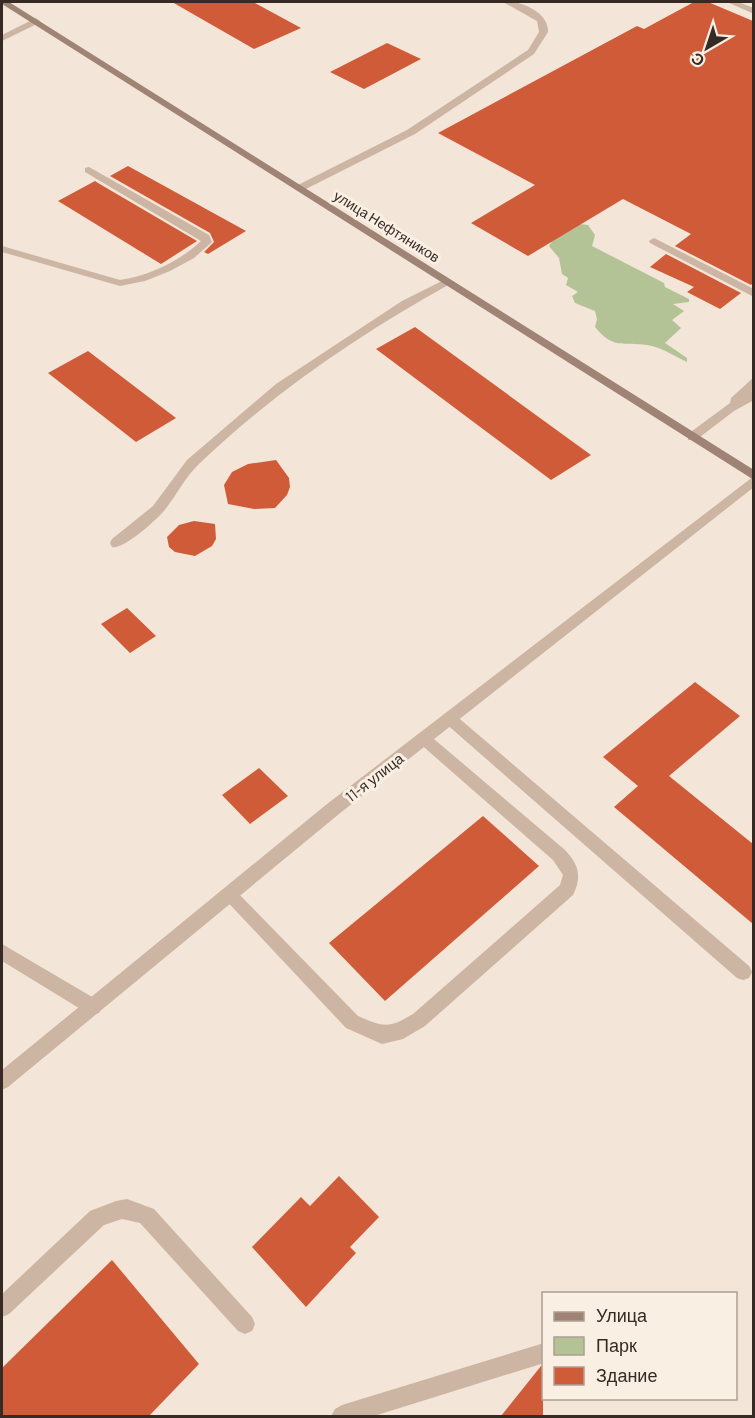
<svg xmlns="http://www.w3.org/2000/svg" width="755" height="1418" font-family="Barlow,sans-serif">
<rect width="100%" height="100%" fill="#f3e5d7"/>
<!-- green -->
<path fill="#b4c396" d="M571,223L588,225L595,235L592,246L664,283L665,287L689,299V302L673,304L684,311L672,320L681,328L665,343L687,358V362C676,357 664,349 652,346C626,340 615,352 595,327L597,319L595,311L575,303L572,296L578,292L566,285L568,278L562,274L559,258L549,246L557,234Z"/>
<!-- building -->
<path fill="#d05b38" d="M172,2H253L301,28L254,49Z
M694,2H708L753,21V283L751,285L675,246L691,234L623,199L528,256L471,223L535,185L438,133L637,26L644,29Z
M387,43L421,59L364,89L330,72Z
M128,166L246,231L208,254L204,252L214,242L210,233L110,176Z
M95,181L98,183L197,241L161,264L58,201Z
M666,254L741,293L720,309L687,292L694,287L650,267Z
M415,327L591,455L551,480L376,349Z
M88,351L176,418L136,442L48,373Z
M276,460L289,478L290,487L287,495L275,508L254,509L228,504L224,485L232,472L248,464Z
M194,521L215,524L216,539L212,546L195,556L175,552L169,547L167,537L179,525Z
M127,608L156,636L130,653L101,624Z
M695,682L740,716L669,776L753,844V924L614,807L638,786L603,757Z
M259,768L288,796L250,824L222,795Z
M483,816L539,866L385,1001L329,943Z
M339,1176L379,1217L350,1247L356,1253L306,1307L252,1247L301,1197L310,1206Z
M112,1260L199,1364L149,1416H2V1368Z
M541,1366H543V1416H501Z"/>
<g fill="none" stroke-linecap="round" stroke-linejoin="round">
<!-- lane -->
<path fill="#ccb5a2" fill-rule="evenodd" d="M503,2C520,0 549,12 548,32L534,54L415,134L304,190H296V186L407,130L528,50L539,32L537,21Z
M727,2H738L754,8V14Z
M89,167L209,235L212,242L194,258L170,271L145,281L120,286L2,252V246L120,280C149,276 180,261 201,241L85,172V168Z
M654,238L754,289V297L650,243L649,241Z
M446,279L452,282L450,284C360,334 273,393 199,464C184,478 176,497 163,512C155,521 123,550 112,547L110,543L112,539L153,506L187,460L276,384L402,301Z
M754,377V389L751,392L754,391V400L734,411L696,440H688V434L730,403L731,398Z
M449,712L454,714L749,966L752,972L749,978L743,980L737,978L444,722L441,718L444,714Z
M423,732L428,734L565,850C579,865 582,877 573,895L425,1026L403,1039L382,1044L346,1028L221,895L223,890L229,888L235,890L358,1016C384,1027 388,1029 413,1014L560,885L563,875L553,860L418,742L415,738L418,734Z
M2,944L99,1001L102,1007L99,1013L93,1015L87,1013L2,961Z
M127,1199L154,1209L252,1317L255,1324L252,1331L245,1334L238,1331L140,1223L122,1219L104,1225L9,1314L2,1317V1294L90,1211L116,1201Z
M544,1343V1363L374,1416H331L335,1409L342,1405Z"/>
<!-- street -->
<path fill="#ccb5a2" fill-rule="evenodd" d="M36,18L40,21L39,23L2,41V35Z
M754,476V487L339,814L8,1087L2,1090V1070L327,804Z"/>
<!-- secondary -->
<path fill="#9f8374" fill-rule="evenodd" d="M2,2H9L754,470V480L2,4Z"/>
</g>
<g text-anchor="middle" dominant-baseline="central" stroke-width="6" stroke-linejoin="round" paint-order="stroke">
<!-- far-street labels -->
<g font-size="14" fill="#362a25" stroke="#faefe3">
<text transform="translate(387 226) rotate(32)">улица Нефтяников</text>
</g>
<!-- street labels -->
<g font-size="15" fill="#362a25" stroke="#faefe3">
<text transform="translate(374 777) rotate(-38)">11-я улица</text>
</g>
</g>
<!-- border -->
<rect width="755" height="1418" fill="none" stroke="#362a25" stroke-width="6"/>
<!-- legend -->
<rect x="542" y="1292" width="195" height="108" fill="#faefe3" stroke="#aca097" stroke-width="1.5"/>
<rect x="554" y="1312" width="30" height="9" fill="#9f8374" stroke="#aca097" stroke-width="1.5"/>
<text x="596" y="1322" font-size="18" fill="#362a25">Улица</text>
<rect x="554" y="1337" width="30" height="18" fill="#b4c396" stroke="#aca097" stroke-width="1.5"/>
<text x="596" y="1352" font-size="18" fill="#362a25">Парк</text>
<rect x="554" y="1367" width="30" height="18" fill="#d05b38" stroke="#aca097" stroke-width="1.5"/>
<text x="596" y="1382" font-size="18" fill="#362a25">Здание</text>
<!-- north arrow -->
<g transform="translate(707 48) rotate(219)" stroke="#faefe3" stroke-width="4.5" paint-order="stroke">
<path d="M0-4.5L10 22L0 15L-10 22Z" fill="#362a25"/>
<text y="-9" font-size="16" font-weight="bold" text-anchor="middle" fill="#362a25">С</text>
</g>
</svg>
